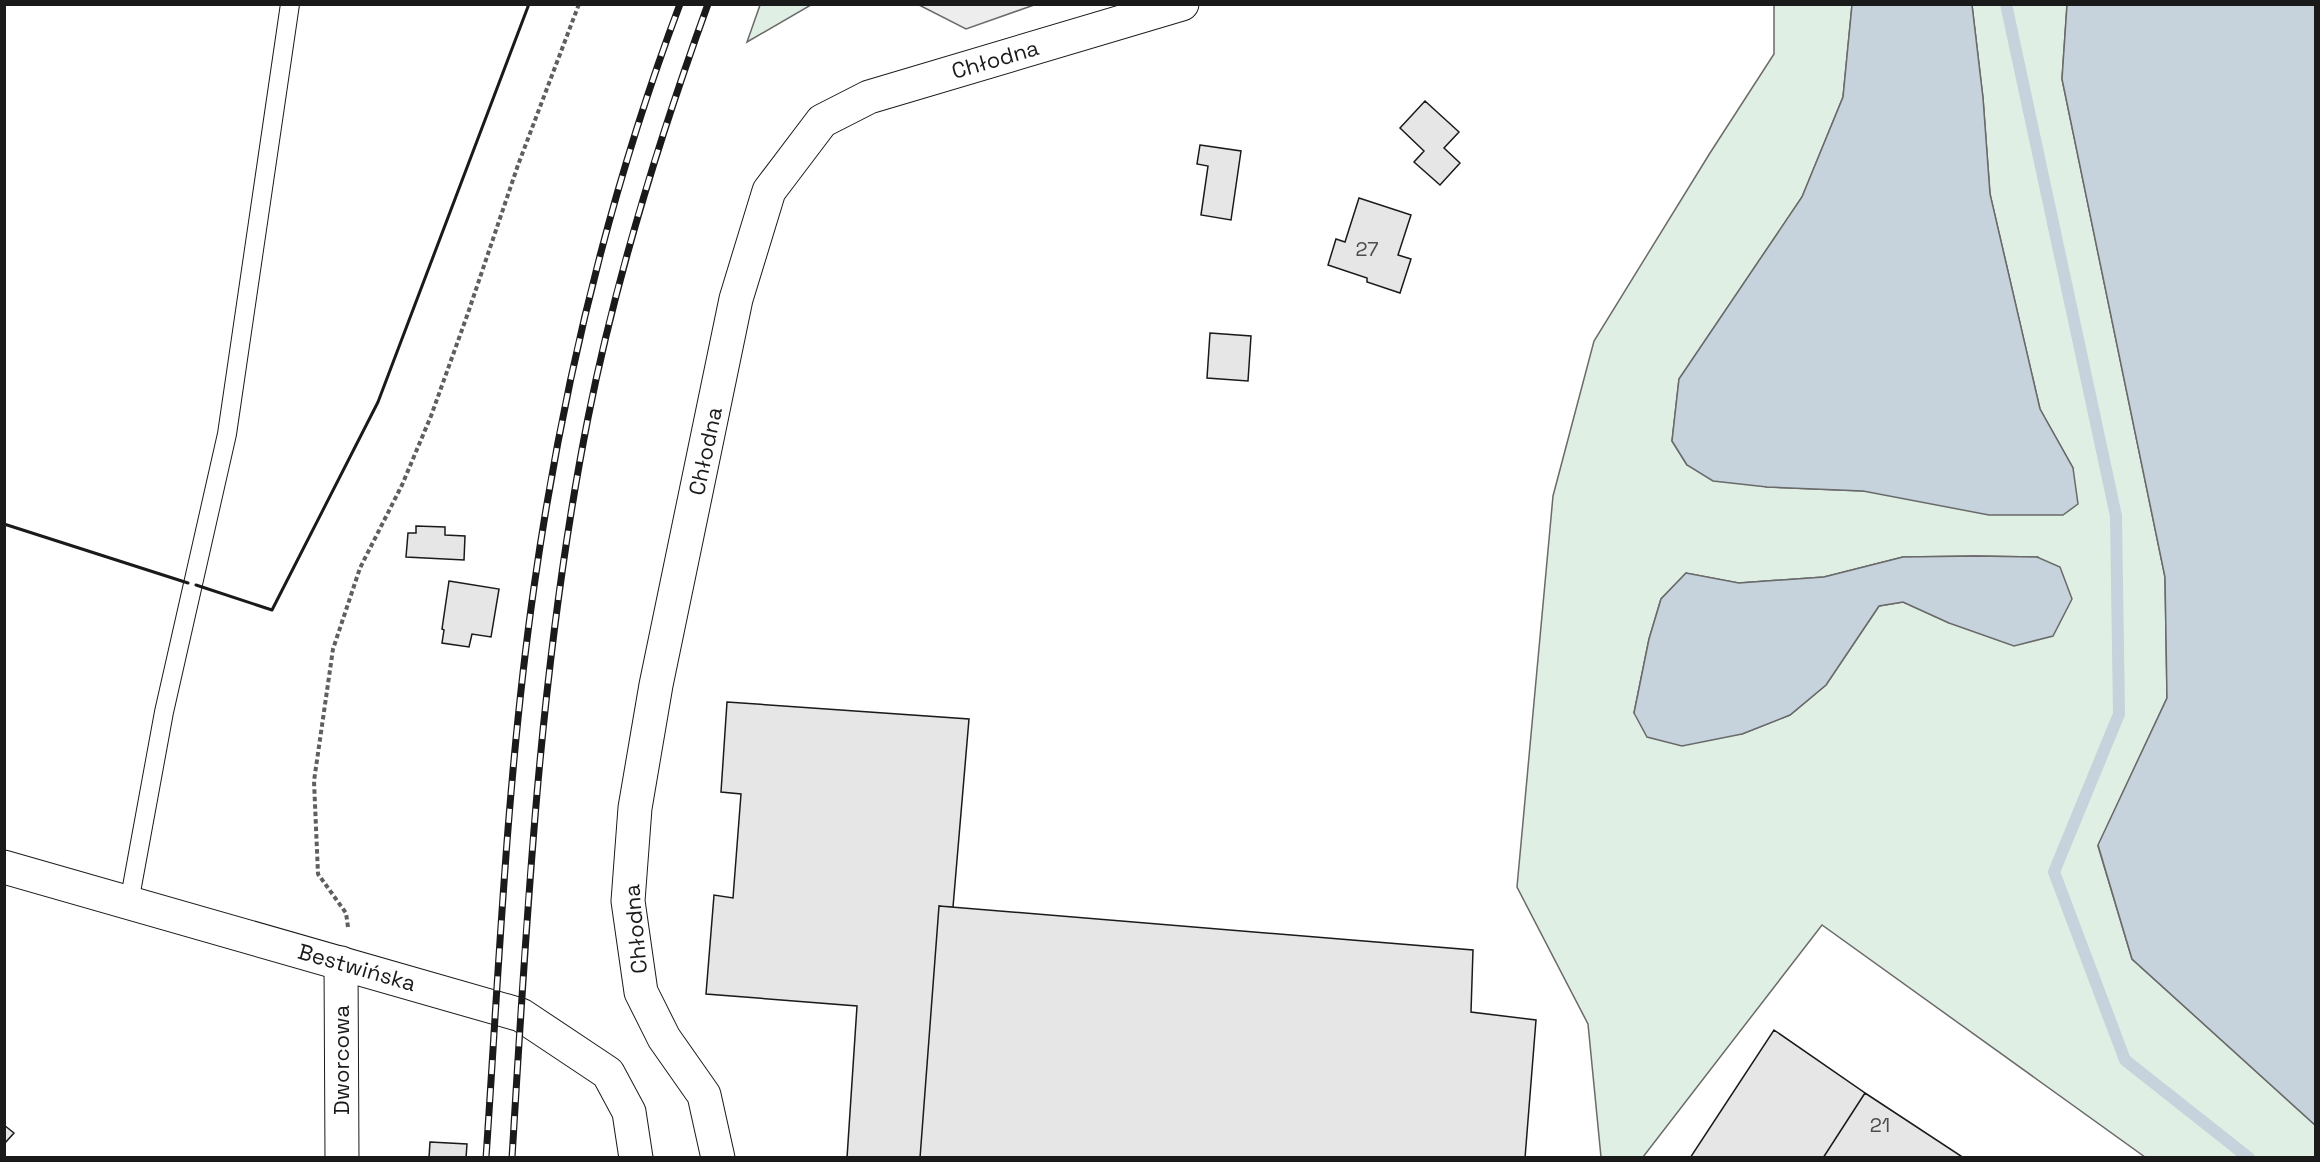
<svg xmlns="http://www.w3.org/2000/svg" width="2320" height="1162" font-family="'Space Grotesk',sans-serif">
<rect width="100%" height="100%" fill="#fff"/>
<!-- green -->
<path fill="#e0efe3" stroke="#6a6a6a" stroke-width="1.5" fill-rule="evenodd" d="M760,5V4L811,5L747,42Z
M1774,5H1852L1843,97L1802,197L1679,379L1672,441L1687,465L1767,487L1863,491L2073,468L2040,409L1990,194L1983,98L1972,5H2067L2062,79L2165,577L2167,698L2098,846L2132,959L2315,1125V1157H2145L1822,925L1643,1157H1601L1588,1024L1517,887L1553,496L1594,341L1710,153L1774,54ZM1976,556L2037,557L1949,623L1903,602L1879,606L1826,685L1790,715L1742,734L1634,713L1649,639L1661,599L1686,573L1738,583L1824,577L1903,557Z"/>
<!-- parking -->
<path fill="#ededed" stroke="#6a6a6a" stroke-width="1.5" d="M919,5V4L1034,5L966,29Z"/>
<!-- water -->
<path fill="#c6d2dc" stroke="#6a6a6a" stroke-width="1.5" d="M1852,5H1972L1983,98L1990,194L2040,409L2073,468L2078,504L2063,515H1989L1863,491L1767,487L1713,481L1687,465L1672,441L1679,379L1802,197L1843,97Z
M2067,5H2315V1125L2132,959L2098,845L2167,698L2165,577L2062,79Z
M1976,556L2037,557L2060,567L2072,599L2053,636L2014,646L1949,623L1903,602L1879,606L1826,685L1790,715L1742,734L1682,746L1647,737L1634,713L1649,639L1661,599L1686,573L1739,583L1824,577L1903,557Z"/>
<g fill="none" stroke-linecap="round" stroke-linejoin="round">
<!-- stream -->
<path stroke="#c6d2dc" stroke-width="12" d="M2006,4L2116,516L2119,714L2054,872L2125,1060L2249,1158"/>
</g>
<!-- building -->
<path fill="#e6e6e6" stroke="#1a1a1a" stroke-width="1.5" d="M1425,101L1459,132L1444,148L1460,163L1440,185L1414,162L1424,151L1400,128Z
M1200,145L1241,151L1231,220L1201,215L1208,166L1197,164Z
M1359,198L1411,215L1398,255L1411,259L1400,293L1367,282V278L1328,265L1336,239L1345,242Z
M1210,333L1251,336L1248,381L1207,378Z
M416,526L445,527V535L465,536L464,560L406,557L408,533H416Z
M449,581L499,589L491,637L472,634L469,647L442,643L444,630L442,629Z
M727,702L969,719L953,907L939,906L920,1158H847L857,1006L706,994L714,895L733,898L741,794L721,792Z
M939,906L1473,950L1471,1012L1536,1020L1525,1158H920Z
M1774,1030L1865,1093L1823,1158H1690Z
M1865,1093L1964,1158H1823Z
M4,1125L14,1133L4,1144Z
M430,1142L467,1144L466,1158H429Z"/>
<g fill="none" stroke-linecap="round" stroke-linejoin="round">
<!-- lane casing -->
<g stroke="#1a1a1a" stroke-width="20">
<path id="lane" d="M129,903L164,712L227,434L290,4"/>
</g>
<!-- street casing -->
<g stroke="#1a1a1a" stroke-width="35">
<path id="street" d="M341,963L342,1158
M718,1158L704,1095L664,1038L641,992L628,901L635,808L656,685L736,299L769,191L822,121L869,97L1182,4"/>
</g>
<!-- secondary casing -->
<g stroke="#1a1a1a" stroke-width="35">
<path id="secondary" d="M4,867L521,1015L608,1073L629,1112L636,1158"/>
</g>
<!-- path -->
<path stroke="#5f5f5f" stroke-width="4" stroke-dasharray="4.5 3" stroke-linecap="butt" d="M348,927L346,913L318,874L314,781L333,649L360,568L402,485L431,416L468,313L518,165L579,4"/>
<!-- lane -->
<use href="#lane" stroke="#fff" stroke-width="18"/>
<!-- street -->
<use href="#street" stroke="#fff" stroke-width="33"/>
<!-- secondary -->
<use href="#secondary" stroke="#fff" stroke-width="33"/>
<!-- rail casing -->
<g stroke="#1a1a1a" stroke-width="7">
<path id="rail" d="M486,1158C499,967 507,776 534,587C562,389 609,192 680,4
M512,1158C527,911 540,661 588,418C616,277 659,139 708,4"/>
</g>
<!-- rail -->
<use href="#rail" stroke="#fff" stroke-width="4.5" stroke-dasharray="14" stroke-linecap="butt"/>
<!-- wall -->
<path stroke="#1a1a1a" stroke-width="3" d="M4,524L188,583
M196,585L272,610L378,402L529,4"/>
</g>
<g text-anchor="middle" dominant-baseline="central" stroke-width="4.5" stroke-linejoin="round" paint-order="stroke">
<!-- number labels -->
<g font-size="20" fill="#4d4d4d">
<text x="1367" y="249">27</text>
<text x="1880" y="1125">21</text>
</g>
<!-- street labels -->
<g font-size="22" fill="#1a1a1a" stroke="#fff">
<text transform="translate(995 59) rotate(-16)">Chłodna</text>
<text transform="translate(705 451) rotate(-78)">Chłodna</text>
<text transform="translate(635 929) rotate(-95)">Chłodna</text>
<text transform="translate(357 967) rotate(16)">Bestwińska</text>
<text transform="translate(341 1060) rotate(-90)">Dworcowa</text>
</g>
</g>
<!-- border -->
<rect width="2320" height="1162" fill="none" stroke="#1a1a1a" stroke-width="12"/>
</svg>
